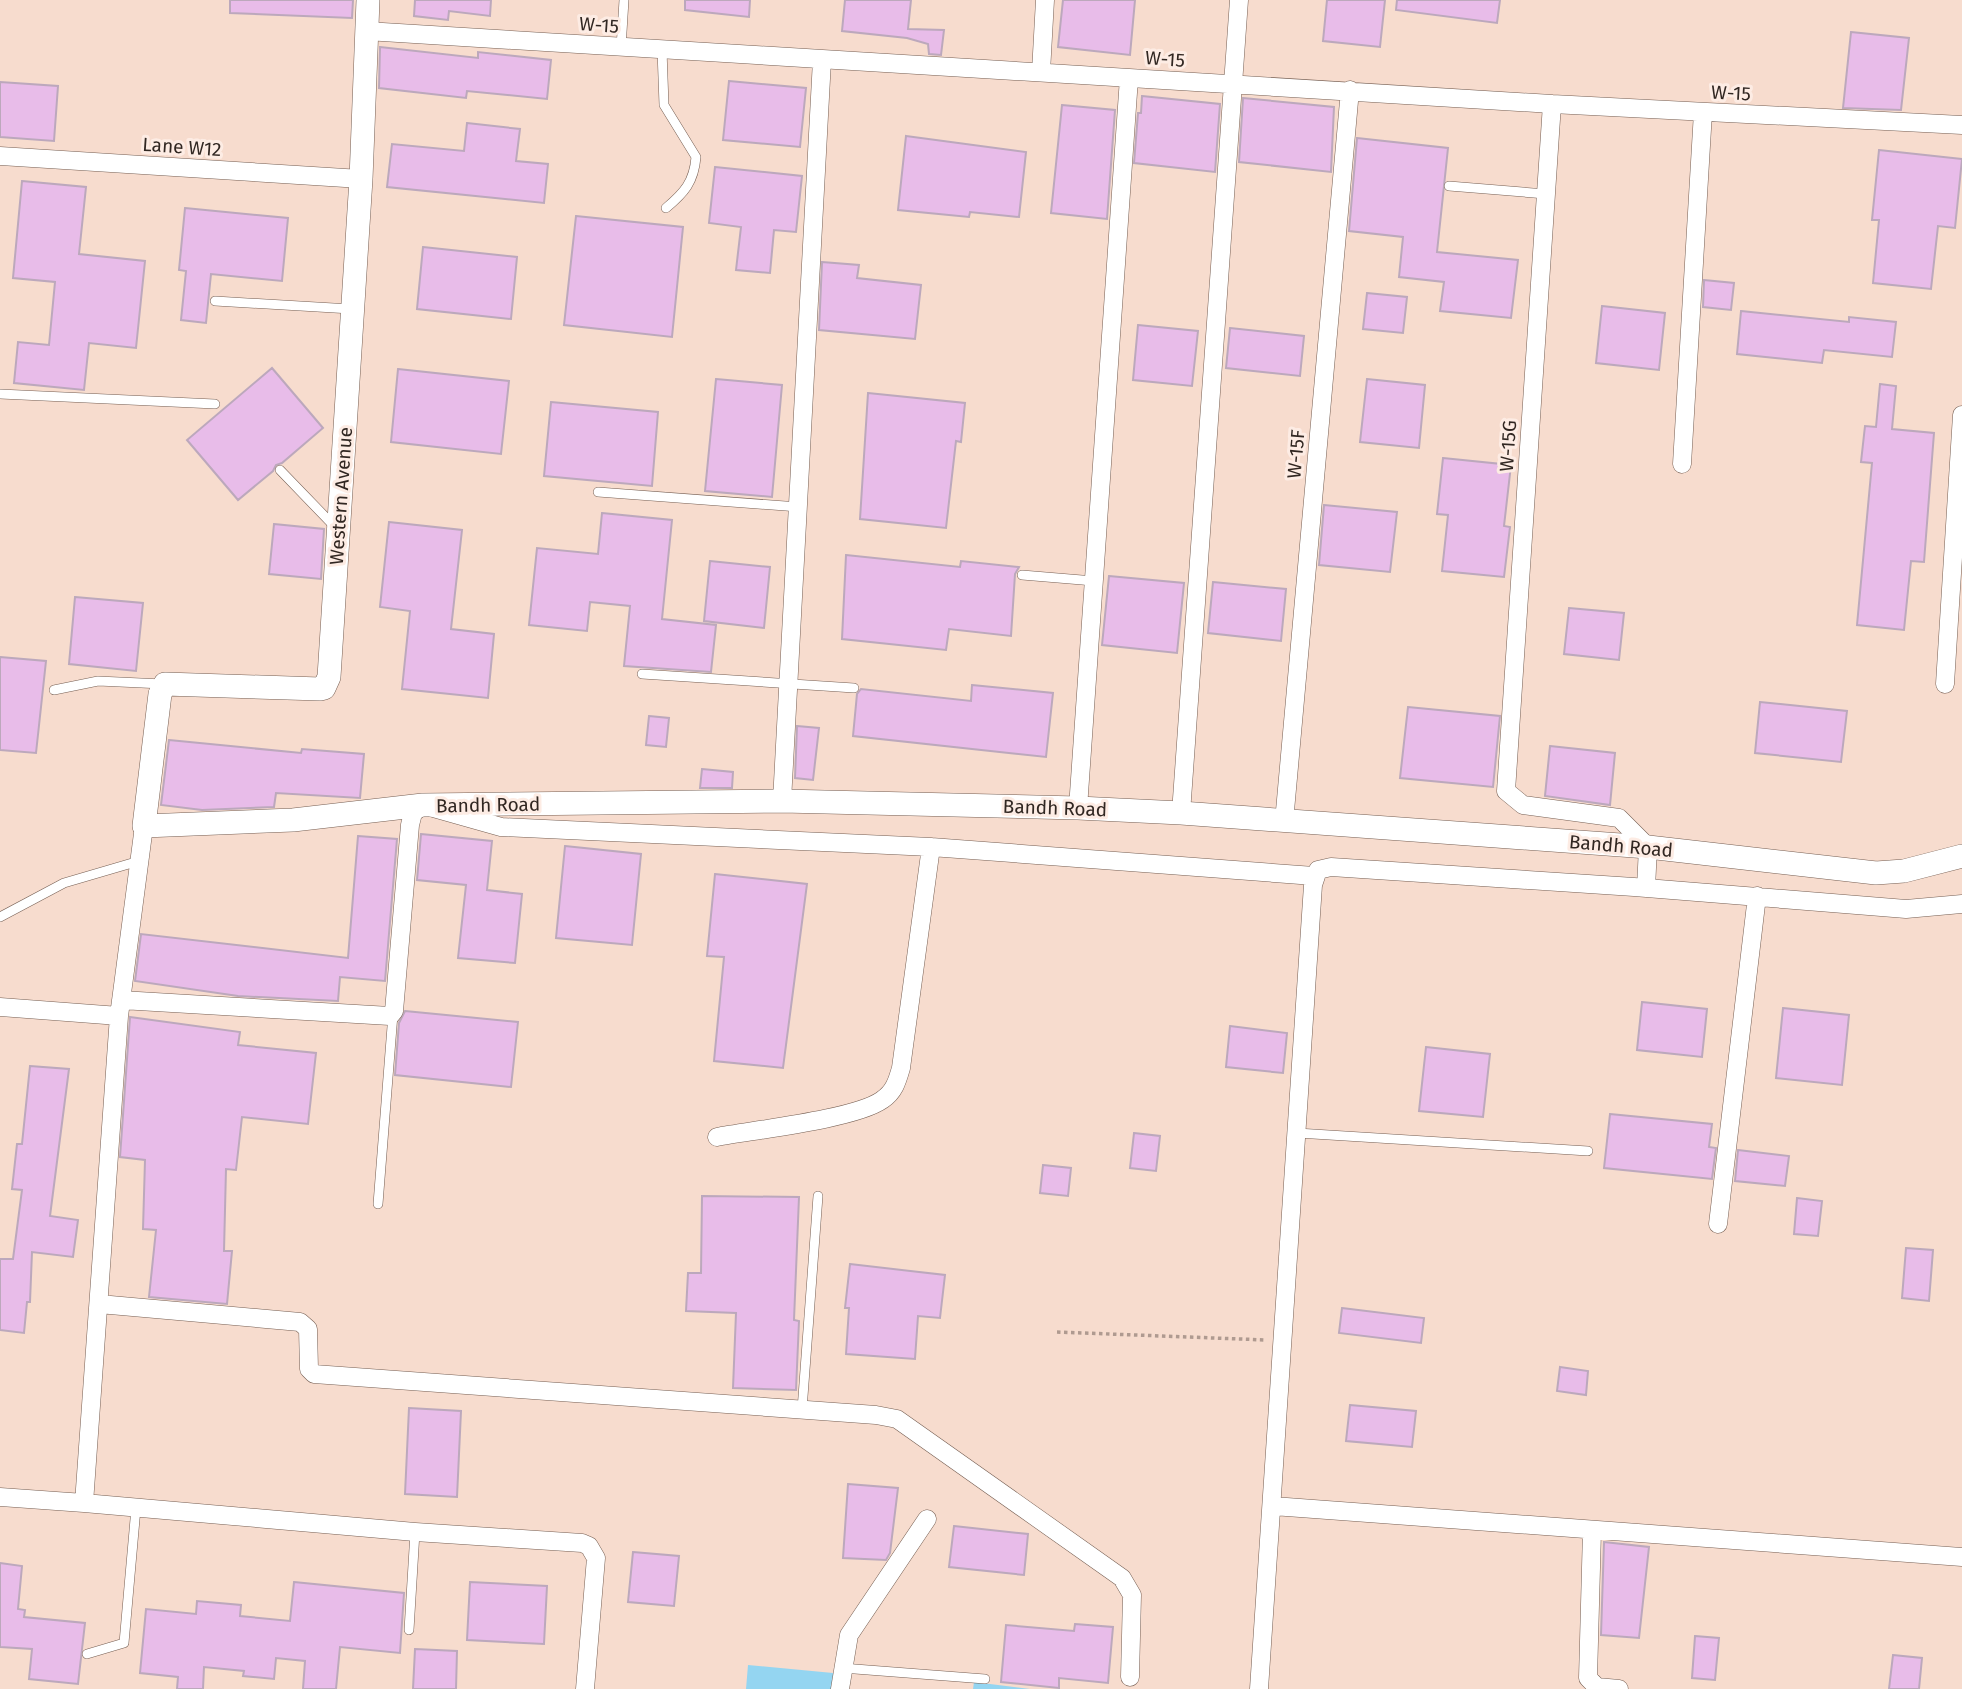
<svg xmlns="http://www.w3.org/2000/svg" width="1962" height="1689" font-family="'Fira Sans',sans-serif">
<rect width="100%" height="100%" fill="#f7dcce"/>
<!-- water -->
<path fill="#94d5f1" d="M748,1665L833,1673V1689H746Z
M974,1682L1030,1689H973Z"/>
<!-- building -->
<path fill="#e8bce9" stroke="#bca8bc" stroke-width="2" d="M230,0H353L352,18L230,13Z
M415,0H491L490,16L449,11L448,20L414,16Z
M685,0H750L749,17L685,10Z
M845,0H911L908,29L944,30L941,55L929,54L928,44L907,38L842,31Z
M1063,0H1135L1130,55L1058,47Z
M1327,0H1385L1380,47L1323,41Z
M1397,0H1500L1497,23L1396,10Z
M1851,32L1909,38L1901,110L1843,108Z
M380,47L478,58V52L551,60L547,99L467,91L466,98L379,88Z
M729,81L806,88L800,147L723,140Z
M0,82L58,86L54,141L0,137Z
M1142,96L1220,104L1215,172L1134,163L1138,113H1141Z
M1243,98L1334,107L1331,172L1239,162Z
M1062,105L1115,110L1107,219L1051,213Z
M467,123L520,129L516,161L548,164L544,203L387,187L392,144L464,151Z
M906,136L1026,152L1019,217L970,212L969,217L898,210Z
M1357,138L1448,148L1437,252L1518,260L1511,318L1440,311L1444,282L1399,277L1403,237L1349,231Z
M1879,150L1962,159L1955,228L1938,226L1931,289L1873,283L1879,220H1872Z
M715,167L802,176L796,232L774,230L770,273L736,270L741,227L709,223Z
M22,181L86,187L79,254L145,261L136,348L89,343L84,390L14,383L18,342L49,345L55,282L13,278Z
M185,208L288,218L282,281L211,274L206,323L181,320L186,271L179,270Z
M576,216L683,227L672,337L564,325Z
M423,247L517,257L511,319L417,309Z
M822,262L859,265L857,278L921,285L915,339L819,330Z
M1704,280L1734,283L1731,310L1703,307Z
M1367,293L1407,297L1403,333L1363,329Z
M1602,306L1665,313L1659,370L1596,363Z
M1741,311L1849,322V317L1896,322L1892,357L1824,350L1822,363L1737,354Z
M1138,325L1198,331L1192,386L1133,380Z
M1230,328L1304,336L1300,376L1226,368Z
M272,368L323,428L282,463L276,465L273,471L238,500L187,440Z
M398,369L509,381L501,454L391,442Z
M716,379L782,385L772,497L705,491Z
M1367,379L1425,385L1419,448L1360,442Z
M1880,384L1896,386L1892,429L1934,433L1924,562L1911,561L1904,630L1857,625L1872,463L1861,462L1865,426L1876,427Z
M868,393L965,403L961,442L956,441L946,528L860,519Z
M551,402L658,412L652,486L544,476Z
M1443,458L1511,465L1504,526L1510,527L1504,577L1442,571L1448,515L1437,514Z
M1324,505L1397,512L1390,572L1319,565Z
M602,513L672,520L662,619L716,625L711,672L624,666L630,606L590,602L587,631L529,625L537,548L598,554Z
M389,522L462,530L451,629L494,634L488,698L402,689L410,611L380,607Z
M274,524L324,529L321,579L269,574Z
M846,555L960,567L961,561L1019,567L1015,574L1011,636L949,629L946,650L842,639Z
M710,561L770,567L764,628L704,621Z
M1109,576L1184,583L1177,653L1102,645Z
M1213,582L1286,589L1281,641L1208,633Z
M75,597L143,603L136,671L69,664Z
M1569,608L1624,613L1619,660L1564,654Z
M0,657L46,661L36,753L0,750Z
M972,685L1053,693L1046,757L853,736L857,694L861,689L971,701Z
M1760,702L1847,711L1841,762L1755,753Z
M1408,707L1500,716L1493,787L1400,778Z
M649,716L669,718L666,747L646,745Z
M797,726L819,728L813,780L795,778Z
M169,740L301,753L302,749L364,754L360,798L276,793L274,807L202,810L161,805Z
M1550,746L1615,753L1610,805L1545,796Z
M702,769L733,772L732,788H700Z
M421,834L492,841L487,890L522,894L515,963L458,958L466,885L417,880Z
M358,836L397,839L385,981L340,977L338,1001L238,996L135,981L141,934L348,958Z
M565,846L641,854L632,945L556,938Z
M715,874L807,884L783,1068L714,1061L724,957L707,956Z
M1642,1002L1707,1009L1702,1057L1637,1050Z
M1783,1008L1849,1015L1842,1085L1776,1078Z
M405,1011L518,1022L511,1087L395,1075L399,1023Z
M130,1017L240,1032L238,1045L316,1053L308,1124L242,1117L236,1170L226,1169L224,1251H232L227,1304L149,1297L156,1230L143,1229L145,1160L120,1157Z
M1230,1026L1287,1033L1283,1073L1226,1067Z
M1426,1047L1490,1054L1483,1117L1419,1111Z
M30,1066L69,1069L50,1216L78,1220L73,1257L32,1252L30,1302H27L24,1333L0,1330V1259H13L22,1190L12,1189L17,1144H22Z
M1610,1114L1712,1124L1709,1147L1716,1148L1712,1179L1604,1168Z
M1134,1133L1160,1136L1156,1171L1130,1168Z
M1738,1150L1789,1156L1785,1186L1735,1181Z
M1043,1165L1071,1168L1068,1196L1040,1193Z
M702,1196L799,1197L794,1320L799,1321L796,1390L733,1388L736,1313L686,1311L688,1273H701Z
M1797,1198L1822,1201L1818,1236L1794,1234Z
M1906,1248L1933,1250L1929,1301L1902,1298Z
M850,1264L945,1275L940,1318L918,1316L915,1359L846,1354L849,1308H845Z
M1342,1308L1424,1318L1421,1343L1339,1333Z
M1560,1367L1588,1371L1586,1395L1557,1391Z
M1350,1405L1416,1411L1412,1447L1346,1441Z
M409,1408L461,1411L457,1497L405,1494Z
M848,1484L898,1488L890,1553L886,1560L843,1558Z
M954,1526L1028,1534L1024,1575L949,1567Z
M1604,1542L1649,1547L1639,1638L1601,1635Z
M633,1552L679,1556L674,1606L628,1602Z
M0,1563L22,1566L18,1609L25,1610L24,1617L85,1623L78,1684L29,1679L32,1649L0,1647Z
M294,1582L404,1593L400,1653L340,1647L336,1689H303L305,1661L276,1658L274,1679L243,1676L244,1671L204,1667L203,1689H177L178,1677L140,1673L146,1609L196,1614L197,1601L241,1605L240,1616L290,1621Z
M470,1582L547,1586L544,1644L467,1640Z
M1075,1624L1113,1627L1108,1683L1059,1678V1688L1001,1682L1006,1625L1074,1631Z
M1695,1636L1719,1638L1715,1680L1692,1678Z
M415,1649L457,1651L456,1689H413Z
M1893,1655L1922,1658L1919,1689H1889Z"/>
<g fill="none" stroke-linecap="round" stroke-linejoin="round">
<!-- service casing -->
<g stroke="#765f53" stroke-width="10">
<path id="service" d="M621,48L624,0
M662,50L664,105L696,157C694,182 684,193 666,208
M1449,186L1546,194
M215,301L351,309
M0,394L215,404
M280,470L335,527
M598,492L799,507
M1022,575L1094,581
M642,674L854,688
M54,690L98,681L163,684
M0,917L64,883L139,861
M1297,1133L1588,1151
M378,1204L393,1014
M802,1410L818,1196
M409,1630L415,1532
M87,1654L124,1643L136,1508
M842,1668L985,1679"/>
</g>
<!-- minor casing -->
<g stroke="#765f53" stroke-width="19">
<path id="minor" d="M366,31L1552,104L1962,125
M1041,72L1045,0
M1552,104L1506,791L1523,805L1619,818L1648,847L1646,888
M0,156L361,179
M1682,464L1703,112
M1945,684L1962,415
M782,801L822,60
M1078,808L1129,78
M1181,813L1239,0
M1284,822L1350,90
M144,826L119,1016L84,1503L415,1532L582,1543L589,1546L596,1558L585,1689
M121,1000L390,1016L394,1011L410,825L413,813L423,805L501,827L931,847L1314,876
M0,1007L119,1016
M717,1137C754,1130 855,1119 882,1100C894,1092 897,1082 901,1068L931,847
M1718,1224L1757,896
M99,1304L300,1322L308,1329L309,1369L314,1374L876,1415L897,1419L1122,1578L1132,1595L1130,1677
M0,1497L84,1503
M1273,1506L1962,1557
M1592,1531L1588,1678L1597,1687L1619,1689
M840,1689L849,1635L927,1519
M1259,1689L1313,885L1318,870L1331,867L1634,887L1906,909L1962,904"/>
</g>
<!-- tertiary casing -->
<g stroke="#765f53" stroke-width="24">
<path id="tertiary" d="M368,0L361,179L329,677L324,688L320,689L165,684L160,694L144,826L293,820L423,805L782,801L1078,808L1181,813L1648,847L1876,873L1904,871L1962,856"/>
</g>
<!-- path -->
<path stroke="#af9a90" stroke-width="3.5" stroke-dasharray="3.5 3.5" stroke-linecap="butt" d="M1057,1332L1266,1340"/>
<!-- service -->
<use href="#service" stroke="#fff" stroke-width="9"/>
<!-- minor -->
<use href="#minor" stroke="#fff" stroke-width="18"/>
<!-- tertiary -->
<use href="#tertiary" stroke="#fff" stroke-width="23"/>
</g>
<g text-anchor="middle" dominant-baseline="central" stroke-width="6" stroke-linejoin="round" paint-order="stroke">
<!-- street labels -->
<g font-size="19" fill="#312722" stroke="#fdece4">
<text transform="translate(599 25) rotate(4)">W-15</text>
<text transform="translate(1165 59) rotate(4)">W-15</text>
<text transform="translate(1731 93) rotate(3)">W-15</text>
<text transform="translate(182 147) rotate(4)">Lane W12</text>
<text transform="translate(1508 446) rotate(-86)">W-15G</text>
<text transform="translate(1296 454) rotate(-85)">W-15F</text>
<text transform="translate(341 496) rotate(-86)">Western Avenue</text>
<text transform="translate(488 805) rotate(-1)">Bandh Road</text>
<text transform="translate(1055 808) rotate(2)">Bandh Road</text>
<text transform="translate(1621 846) rotate(5)">Bandh Road</text>
</g>
</g>
</svg>
